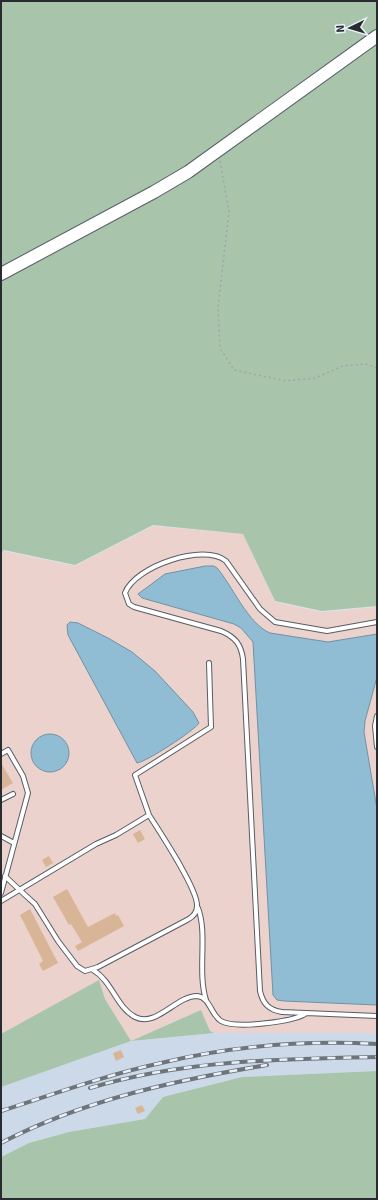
<svg xmlns="http://www.w3.org/2000/svg" width="378" height="1200" font-family="Signika,sans-serif">
<rect width="100%" height="100%" fill="#dbe4ed"/>
<!-- industrial -->
<path fill="#ecd2cc" d="M153,526L243,534L275,602L322,612L377,607V1032L375,1033H214L210,1031L201,1010L131,1041L105,999L99,981L1,1034V554L4,551L75,566Z"/>
<!-- built -->
<path fill="#cbd9e8" d="M214,1033H377V1071L242,1077L163,1097L145,1119L69,1132L29,1143L1,1157V1087L131,1041Z"/>
<!-- green -->
<path fill="#a8c4ab" d="M1,1H377V606L322,611L275,601L243,534L153,525L75,565L4,550L1,553Z
M99,980L105,999L131,1041L201,1010L210,1031L214,1033L131,1041L1,1087V1034Z
M377,1071V1199H1V1157L29,1143L69,1132L145,1119L163,1097L242,1077Z"/>
<!-- water -->
<path fill="#90bdd4" stroke="#7191a2" d="M205,566H214L217,568C232,585 248,624 270,633L328,642L377,634V677L365,721L364,732L377,809V1005L284,1001L277,1000L273,995L253,642L241,628L234,624L142,598L138,594L165,574Z
M70,622L78,623L108,638L132,652L155,671L193,712L199,723C194,731 146,762 137,763L68,635L67,625Z
M31 753a19 19 0 1 1 38 0a19 19 0 1 1-38 0Z"/>
<!-- building -->
<path fill="#d8b597" d="M1,763L13,783L1,790Z
M140,830L145,839L138,843L133,834Z
M49,856L53,863L46,867L42,860Z
M67,889L88,927L115,913L116,916L118,915L124,926L78,951L75,946L82,942L71,924L69,925L53,897Z
M30,909L58,963L43,971L39,964L43,961L20,915Z
M121,1050L124,1057L116,1061L113,1053Z
M142,1105L145,1111L138,1114L135,1108Z"/>
<g fill="none" stroke-linecap="round" stroke-linejoin="round">
<!-- lane casing -->
<g stroke="#565d65" stroke-width="6">
<path id="lane" d="M377,622L327,631L275,622L260,609L226,561C204,543 135,566 125,593L129,604L134,607L221,631C235,637 241,644 243,659L260,991C263,1004 269,1010 282,1012L377,1016
M377,716L375,726L377,747
M1,754L8,750L23,776L28,793L1,893
M1,800L13,794
M149,815L135,775L211,727L209,663
M1,836L14,843
M1,901L96,844L116,835L149,815C159,831 198,889 197,906C197,913 193,917 187,920L98,967L85,971L77,966L58,941L35,904C25,895 15,886 5,876
M198,908C208,934 197,971 206,1000
M93,970C112,981 117,1008 135,1017C156,1028 176,996 197,996C210,997 211,1015 221,1021C235,1029 292,1022 305,1014"/>
</g>
<!-- secondary casing -->
<g stroke="#565d65" stroke-width="14">
<path id="secondary" d="M1,274L154,192L188,172L377,36"/>
</g>
<!-- path -->
<path stroke="#9ea5ad" stroke-width="1.5" stroke-dasharray="2 3" stroke-linecap="butt" d="M220,161L229,212L218,307L220,348L234,370L286,381L315,378L343,366L365,364L377,368"/>
<!-- lane -->
<use href="#lane" stroke="#fff" stroke-width="4"/>
<!-- secondary -->
<use href="#secondary" stroke="#fff" stroke-width="12"/>
<!-- rail casing -->
<g stroke="#6e747a" stroke-width="4">
<path id="rail" d="M90,1088C183,1060 280,1059 377,1057
M1,1111C54,1094 106,1075 161,1063C231,1046 304,1040 377,1044
M1,1143C83,1100 177,1080 267,1065"/>
</g>
<!-- rail -->
<use href="#rail" stroke="#e8f1fb" stroke-width="2.5" stroke-dasharray="8" stroke-linecap="butt"/>
</g>
<!-- border -->
<rect width="378" height="1200" fill="none" stroke="#282b2f" stroke-width="4"/>
<!-- north arrow -->
<g transform="translate(350 28) rotate(265)" stroke="#e8f1fb" stroke-width="3" paint-order="stroke">
<path d="M0-3L7 15L0 10L-7 15Z" fill="#282b2f"/>
<text y="-6" font-size="11" font-weight="bold" text-anchor="middle" fill="#282b2f">N</text>
</g>
</svg>
